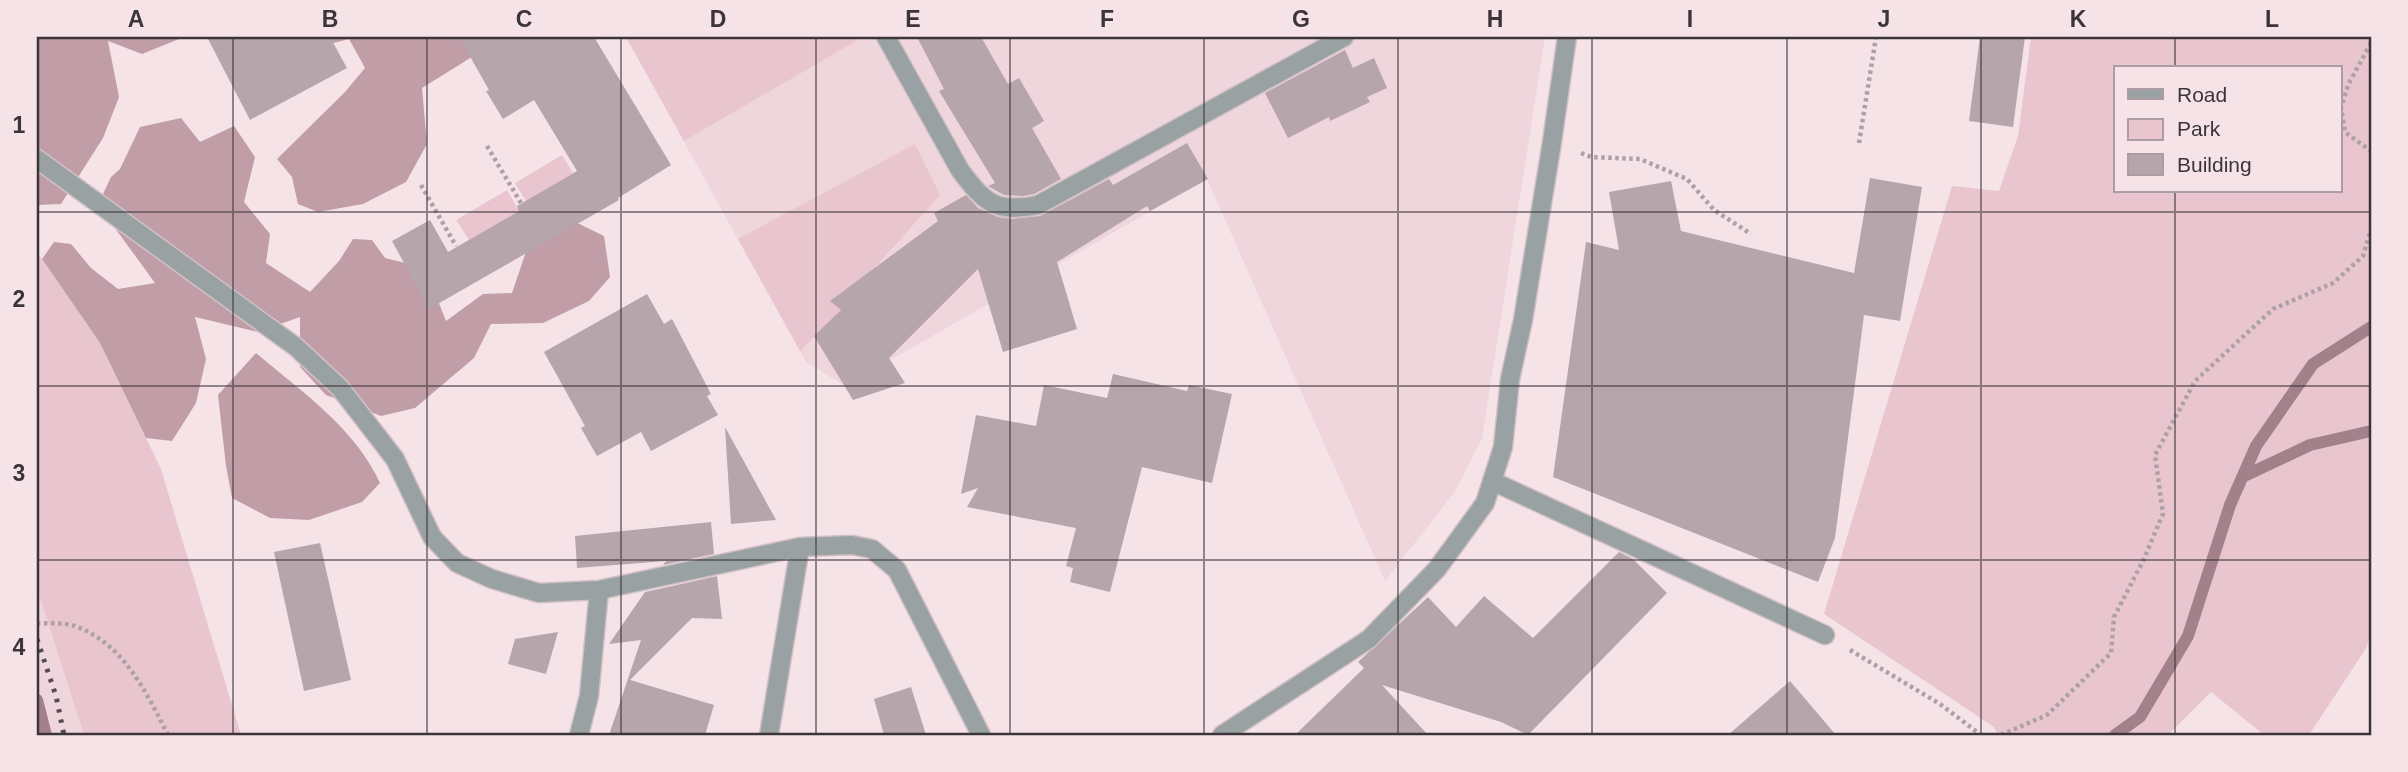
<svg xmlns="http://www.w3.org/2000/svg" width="2408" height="772" font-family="Arial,sans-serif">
<rect width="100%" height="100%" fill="#f5e3e8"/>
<!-- built -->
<path fill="#efd5dc" d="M626,37H1545L1482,438L1456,490L1385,581L1207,179L845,386L806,362Z
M37,588L62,662L84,735H37Z"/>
<!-- green -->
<path fill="#e9c6cf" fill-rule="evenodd" d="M626,37H854L856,41L684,141Z
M2031,37H2371V635L2365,650L2309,735H2264L2211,692L2168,735H1998L1994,727L1824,614L1952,186L1999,191L2018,136ZM2116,68H2340V191H2116Z
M915,144L940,195L854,291L835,316L800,351L738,239Z
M562,155L573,173L526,201L515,183Z
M507,190L519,211L469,240L456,220Z
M37,252L100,343L161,469L241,735H84L37,588Z"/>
<!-- forest -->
<path fill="#c19ea7" d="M37,37H184L142,54L108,41L119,97L103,138L61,204L37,205Z
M311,37H499L496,42L422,88L427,144L406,182L363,204L318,212L298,204L292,177L277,159L345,92L365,68L349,39L318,47Z
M181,118L200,142L234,126L255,157L244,202L270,234L266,263L310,292L339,261L353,239L372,240L385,258L425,268L446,321L483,294L512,293L532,234L561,215L604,236L610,277L589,301L543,323L491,324L474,358L415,408L381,416L326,395L300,367V317L258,332L195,317L206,359L196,403L172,441L146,438L100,343L42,259L54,242L71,244L91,268L118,289L155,283L112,224L103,194L111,177L120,169L140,127Z
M256,353C302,392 354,427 380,483L362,502L309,520L270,518L232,498L226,466L218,395Z"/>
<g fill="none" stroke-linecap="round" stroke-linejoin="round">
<!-- stream -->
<path stroke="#a3818b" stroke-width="12" d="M2242,477L2310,445L2371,431
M37,700L46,735
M2115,735L2140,717L2188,636L2230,505L2256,446L2313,364L2371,327"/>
</g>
<!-- building -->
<path fill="#b6a5aa" d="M207,37H330L347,68L250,120Z
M459,37H594L671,165L618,198L619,200L429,309L392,241L430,220L448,252L519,211L517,206L577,171L534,100L503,119L486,91L489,90Z
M917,37H981L1008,84L1019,78L1044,121L1032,128L1061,179L1034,194L1023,196L1004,195L988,186L995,183L939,91L944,89Z
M1980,37H2025L2013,127L1969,121Z
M1345,50L1353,68L1374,58L1387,88L1367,97L1370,102L1330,121L1329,117L1288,138L1265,93Z
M1187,143L1208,179L1150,211L1147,206L1057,262L1077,329L1003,352L978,269L889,358L905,383L853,400L814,336L841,310L830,301L938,221L934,213L966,195L978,208L998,217L1012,219L1040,216L1109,179L1113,185Z
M1870,178L1922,187L1900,321L1864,315L1835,538L1818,582L1553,477L1586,242L1619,250L1609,192L1671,181L1681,231L1854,273Z
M647,294L664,324L672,319L711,394L707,396L718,415L651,451L641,432L597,456L581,428L585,426L544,352Z
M1113,374L1187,391L1189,385L1232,394L1212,483L1142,467L1110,592L1070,582L1073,568L1066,566L1076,528L967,507L978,488L961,494L976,415L1036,426L1044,385L1107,398Z
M725,427L776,520L731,524Z
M711,522L714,554L663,565L666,561L577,568L575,536Z
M320,543L351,680L304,691L274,552Z
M1619,552L1633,559L1667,593L1528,735L1501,722L1382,685L1428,735H1295L1364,668L1358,662L1428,597L1456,627L1484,596L1533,638Z
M717,576L722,619L692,618L630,680L714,705L705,735H609L641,640L609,644L645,592Z
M558,632L546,674L508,664L515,639Z
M1790,681L1836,735H1728Z
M911,687L926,735H884L874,699Z"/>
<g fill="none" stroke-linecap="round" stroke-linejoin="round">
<!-- minor casing -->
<g stroke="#d0c0c5" stroke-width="21">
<path id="minor" d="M886,37L960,170C985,204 996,213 1038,205L1344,37
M37,159L296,347L340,388L395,459L432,537L457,563L492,579L539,593L599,590L800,547L852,545L872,549L897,570L981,735
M1492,481L1825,635
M579,735L589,696L599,590
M769,735L800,547
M1222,735L1369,639L1437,569L1485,503L1503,447L1510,379L1523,320L1552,142L1567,37"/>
</g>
<!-- path -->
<path stroke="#aea1a4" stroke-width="4.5" stroke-dasharray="3.5 3.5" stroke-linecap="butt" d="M2371,43L2349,83L2341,107L2345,132L2371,151
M1859,143L1876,37
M487,146L521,203
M1581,153L1591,157L1640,159L1687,179L1714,210L1751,234
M421,185L456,246
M37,623C48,624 64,622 75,626C124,644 146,692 168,735
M1850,650L1940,704L1981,735
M2001,735L2047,715L2111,653L2114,617L2143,561L2163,514L2155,455L2195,381L2273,309L2333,283L2363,256L2371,229"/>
<!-- minor -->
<use href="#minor" stroke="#99a1a3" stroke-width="18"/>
<!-- rail -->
<path stroke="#554d4f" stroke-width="5" stroke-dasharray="3.5 7" stroke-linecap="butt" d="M37,639L56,696L64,735"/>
</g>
<!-- grid -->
<path fill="none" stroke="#3c3537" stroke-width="2" stroke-opacity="0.55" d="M233,37V735M427,37V735M621,37V735M816,37V735M1010,37V735M1204,37V735M1398,37V735M1592,37V735M1787,37V735M1981,37V735M2175,37V68M2175,191V735M37,212H2371M37,386H2371M37,560H2371"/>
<!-- border -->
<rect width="2408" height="772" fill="none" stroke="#f5e3e8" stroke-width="77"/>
<!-- legend -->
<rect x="2114" y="66" width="228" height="126" fill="#f5e3e8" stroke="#ab9da1" stroke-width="2"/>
<rect x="2128" y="89" width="35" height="10" fill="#99a1a3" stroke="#ab9da1" stroke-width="2"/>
<text x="2177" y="102" font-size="21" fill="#3c3537">Road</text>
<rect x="2128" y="119" width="35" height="21" fill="#e9c6cf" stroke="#ab9da1" stroke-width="2"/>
<text x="2177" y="136" font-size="21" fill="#3c3537">Park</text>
<rect x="2128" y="154" width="35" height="21" fill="#b6a5aa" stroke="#ab9da1" stroke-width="2"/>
<text x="2177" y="172" font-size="21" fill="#3c3537">Building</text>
<rect x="38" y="38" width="2332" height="696" fill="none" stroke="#3c3537" stroke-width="2.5"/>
<g font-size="23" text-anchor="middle" font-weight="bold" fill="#3c3537">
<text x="136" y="27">A</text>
<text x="330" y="27">B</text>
<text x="524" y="27">C</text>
<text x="718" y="27">D</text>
<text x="913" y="27">E</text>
<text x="1107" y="27">F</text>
<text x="1301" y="27">G</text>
<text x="1495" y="27">H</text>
<text x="1690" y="27">I</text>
<text x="1884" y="27">J</text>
<text x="2078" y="27">K</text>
<text x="2272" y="27">L</text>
<text x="19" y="133">1</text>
<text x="19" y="307">2</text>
<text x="19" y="481">3</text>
<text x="19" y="655">4</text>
</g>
</svg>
